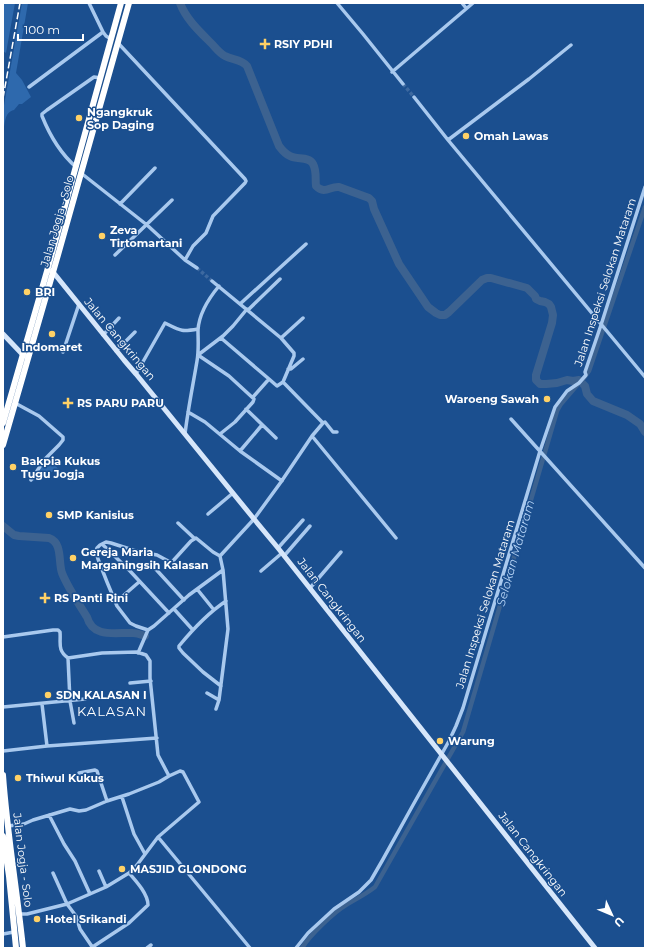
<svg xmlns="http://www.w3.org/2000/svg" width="648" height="951" font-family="Montserrat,sans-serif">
<rect width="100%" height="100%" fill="#1b4f8f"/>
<!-- green -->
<path fill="#2e69ad" d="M3,3H15L6,53L3,51Z
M22,3H28L16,73L22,80L31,97L22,104H19L14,110C4,112 5,125 3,133V111Z
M49,457L53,462L58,469L33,481V479Z"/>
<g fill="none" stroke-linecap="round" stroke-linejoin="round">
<!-- canal -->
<path stroke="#3c6290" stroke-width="4.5" d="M584,378L589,371L645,207
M302,948C309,936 334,912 346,905C356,899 366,894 375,887L463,732L557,411L561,404L579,383"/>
<!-- river -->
<path stroke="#3c6290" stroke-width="8" d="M180,3C186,19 199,31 211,43C215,47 219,53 225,56C232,60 241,59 247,66L279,146C282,150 285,154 290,156C297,160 309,156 313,164C317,171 315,179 316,186C325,195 330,186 339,187L369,198L372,201L374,209L399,264L428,307L436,313L440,315H445L449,312L482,280L487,278H491L527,288L535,296L536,299L540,301L545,302L549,304L551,307L553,315L552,323L536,375V380L540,384H546L557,383L567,380L573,381L579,380L585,386L587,394L593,401L627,415L640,424L645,432
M3,526L14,535L19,536L49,538C63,543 58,562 62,573C68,588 79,604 87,617C93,639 117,632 133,633C138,633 142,635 145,636"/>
<!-- street-tunnel -->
<path stroke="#3d69a0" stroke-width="3.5" stroke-dasharray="3.5 2" stroke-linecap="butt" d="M403,84L414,97
M197,268L212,281"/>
<!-- street -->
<path stroke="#a9c9ee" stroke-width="3.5" d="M89,3L103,32L106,36L111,39
M337,3L363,34L403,84
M462,3L466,8
M118,43L245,179L246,181L245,183L213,216L206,233L193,246L185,260
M392,72L473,3
M29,87L103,32
M414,97L448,140L645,377
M448,140L529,79L571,45
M76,167C60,153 50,136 42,116V114L47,110L94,77L101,78
M81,173L147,225L185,260L197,268
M120,204L155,168
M115,255L172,200
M212,281L281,338L294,353V356L283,382L277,386L269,379L253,397
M240,304L306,244
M248,310L280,279
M103,335L119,318
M221,338L269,379
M281,338L303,318
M116,351L135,332
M63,352L79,304
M198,355L229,376L254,399L253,402L235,422L220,434
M198,355L223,336L233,326L247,309
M288,369H291L303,359
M136,374L165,323C181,331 181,332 198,329
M283,382L323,423L325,422L333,432H337
M15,403L39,416L63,437V440L59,445L45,459L31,480
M246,409L276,438
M188,412L205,422L240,451L282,481
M511,419L645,568
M185,434C188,409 193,385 197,361C199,350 198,340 198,330C199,314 209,298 219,286
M312,436L396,538
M240,451L262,425
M208,514L233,493
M178,523L194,538
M102,544L130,571L169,613
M278,548L303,520
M220,556L254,519L281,482L312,436L323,423
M284,556L310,526
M152,565L184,600
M261,571L282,553
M310,588L341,552
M197,589L214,610
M116,602L139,582
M174,609L192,629
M148,630L136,626L130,623L117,606L107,582L98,559L96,551L97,548L100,545L106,542L111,543L136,551L157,555L170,562H172L191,541L196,538L213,552L220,556
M3,637L53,630H58L60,632C61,643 57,650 68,658L102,653L137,652L146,655L150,661V678L158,755L169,776L180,771L183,772L199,802L158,837L137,865L129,873L106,887L67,904L27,914H19
M138,653L148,630L154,626L189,595L223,570
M68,658L70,701L74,723
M130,683L151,681
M221,686L203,672L183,653L179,648V646C193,629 208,613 226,601
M207,693L219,700
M42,704L47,746
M3,707L85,699
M216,709L219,700L228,629L223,570L220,556
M3,751L47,746L157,738
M79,773L95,770L97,771L107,801
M122,797L134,834L145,854
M49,815L64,844L75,861L90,894
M8,826L24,824L33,820L70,809L79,811L86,810L107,801L129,794L159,782L169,776
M158,837L250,948
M99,871L106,887
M53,873L67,904L76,916L80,929L93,948
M3,934L14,932
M91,948L129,923L148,905C148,894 136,881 129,873
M147,948L151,945
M296,948L308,933L334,909L359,892L371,880L382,861L413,805L449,741L456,726L463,708L540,451L555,407L567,391L579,383L586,375L585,372L601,325L645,187"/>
<!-- secondary -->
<path stroke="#d6e6fa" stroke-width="5" d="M51,271L53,272L124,360L136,374L254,519L278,548L595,948
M3,334L23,355L25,356"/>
<!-- highway -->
<path stroke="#fff" stroke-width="6" d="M3,423L47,271L121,3
M3,445L58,255L129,3
M3,775C7,833 17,890 23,948
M3,836L9,876L16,948"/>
<!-- rail -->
<path stroke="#fff" stroke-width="1.5" stroke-dasharray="7 3" stroke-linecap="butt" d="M3,98L20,3"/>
</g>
<!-- markers -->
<g fill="#ffd166" stroke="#1b4f8f" stroke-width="1.5">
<path d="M263 38h4v4h4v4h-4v4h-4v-4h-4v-4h4z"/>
<circle cx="79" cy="118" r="4"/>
<circle cx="466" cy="136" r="4"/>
<circle cx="102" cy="236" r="4"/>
<circle cx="27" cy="292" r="4"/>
<circle cx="52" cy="334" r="4"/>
<circle cx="547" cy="399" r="4"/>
<path d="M66 397h4v4h4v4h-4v4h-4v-4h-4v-4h4z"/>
<circle cx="13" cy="467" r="4"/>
<circle cx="49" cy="515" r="4"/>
<circle cx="73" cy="558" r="4"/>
<path d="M43 592h4v4h4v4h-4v4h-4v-4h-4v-4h4z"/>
<circle cx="48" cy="695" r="4"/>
<circle cx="440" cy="741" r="4"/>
<circle cx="18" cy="778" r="4"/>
<circle cx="122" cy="869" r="4"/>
<circle cx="37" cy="919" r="4"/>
</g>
<g text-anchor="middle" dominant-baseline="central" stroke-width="3" stroke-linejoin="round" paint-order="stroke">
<!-- poi labels -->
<g font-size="11" font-weight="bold" fill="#fff" stroke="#1b4f8f" text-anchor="start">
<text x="274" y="44">RSIY PDHI</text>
<text x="87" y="112">Ngangkruk<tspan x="87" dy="13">Sop Daging</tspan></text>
<text x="474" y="136">Omah Lawas</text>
<text x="110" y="230">Zeva<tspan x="110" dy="13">Tirtomartani</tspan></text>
<text x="35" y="292">BRI</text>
<text x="52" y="347" text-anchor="middle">Indomaret</text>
<text x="539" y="399" text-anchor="end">Waroeng Sawah</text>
<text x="77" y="403">RS PARU PARU</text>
<text x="21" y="461">Bakpia Kukus<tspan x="21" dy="13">Tugu Jogja</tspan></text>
<text x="57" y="515">SMP Kanisius</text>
<text x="81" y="552">Gereja Maria<tspan x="81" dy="13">Marganingsih Kalasan</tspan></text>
<text x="54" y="598">RS Panti Rini</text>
<text x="56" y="695">SDN KALASAN I</text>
<text x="448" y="741">Warung</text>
<text x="26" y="778">Thiwul Kukus</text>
<text x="130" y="869">MASJID GLONDONG</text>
<text x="45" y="919">Hotel Srikandi</text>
</g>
<!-- street labels -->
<g font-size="11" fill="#fff" stroke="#1b4f8f">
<text transform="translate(57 221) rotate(-74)">Jalan Jogja - Solo</text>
<text transform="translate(605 282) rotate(-72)">Jalan Inspeksi Selokan Mataram</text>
<text transform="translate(120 339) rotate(50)">Jalan Cangkringan</text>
<text transform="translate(332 600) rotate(52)">Jalan Cangkringan</text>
<text transform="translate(485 604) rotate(-73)">Jalan Inspeksi Selokan Mataram</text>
<text transform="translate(533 854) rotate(52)">Jalan Cangkringan</text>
<text transform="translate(23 860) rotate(83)">Jalan Jogja - Solo</text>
</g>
<!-- water labels -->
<g font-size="12" font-style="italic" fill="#b5d3f5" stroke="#1b4f8f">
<text transform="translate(515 553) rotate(-74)">Selokan Mataram</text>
</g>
<!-- quarter labels -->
<g font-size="13" letter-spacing="1" fill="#fff" stroke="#1b4f8f">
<text x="112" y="711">KALASAN</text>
</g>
</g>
<!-- border -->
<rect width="648" height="951" fill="none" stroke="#ffffff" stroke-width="8"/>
<!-- north arrow -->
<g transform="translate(612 915) rotate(134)" stroke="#1b4f8f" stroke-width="3" paint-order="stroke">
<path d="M0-3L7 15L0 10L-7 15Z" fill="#ffffff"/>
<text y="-6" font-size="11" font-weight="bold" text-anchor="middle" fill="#ffffff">U</text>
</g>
<!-- scale -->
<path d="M18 34v6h65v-6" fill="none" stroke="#ffffff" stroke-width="2"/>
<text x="24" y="34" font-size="12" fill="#ffffff" stroke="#1b4f8f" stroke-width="3" paint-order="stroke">100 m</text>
</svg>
